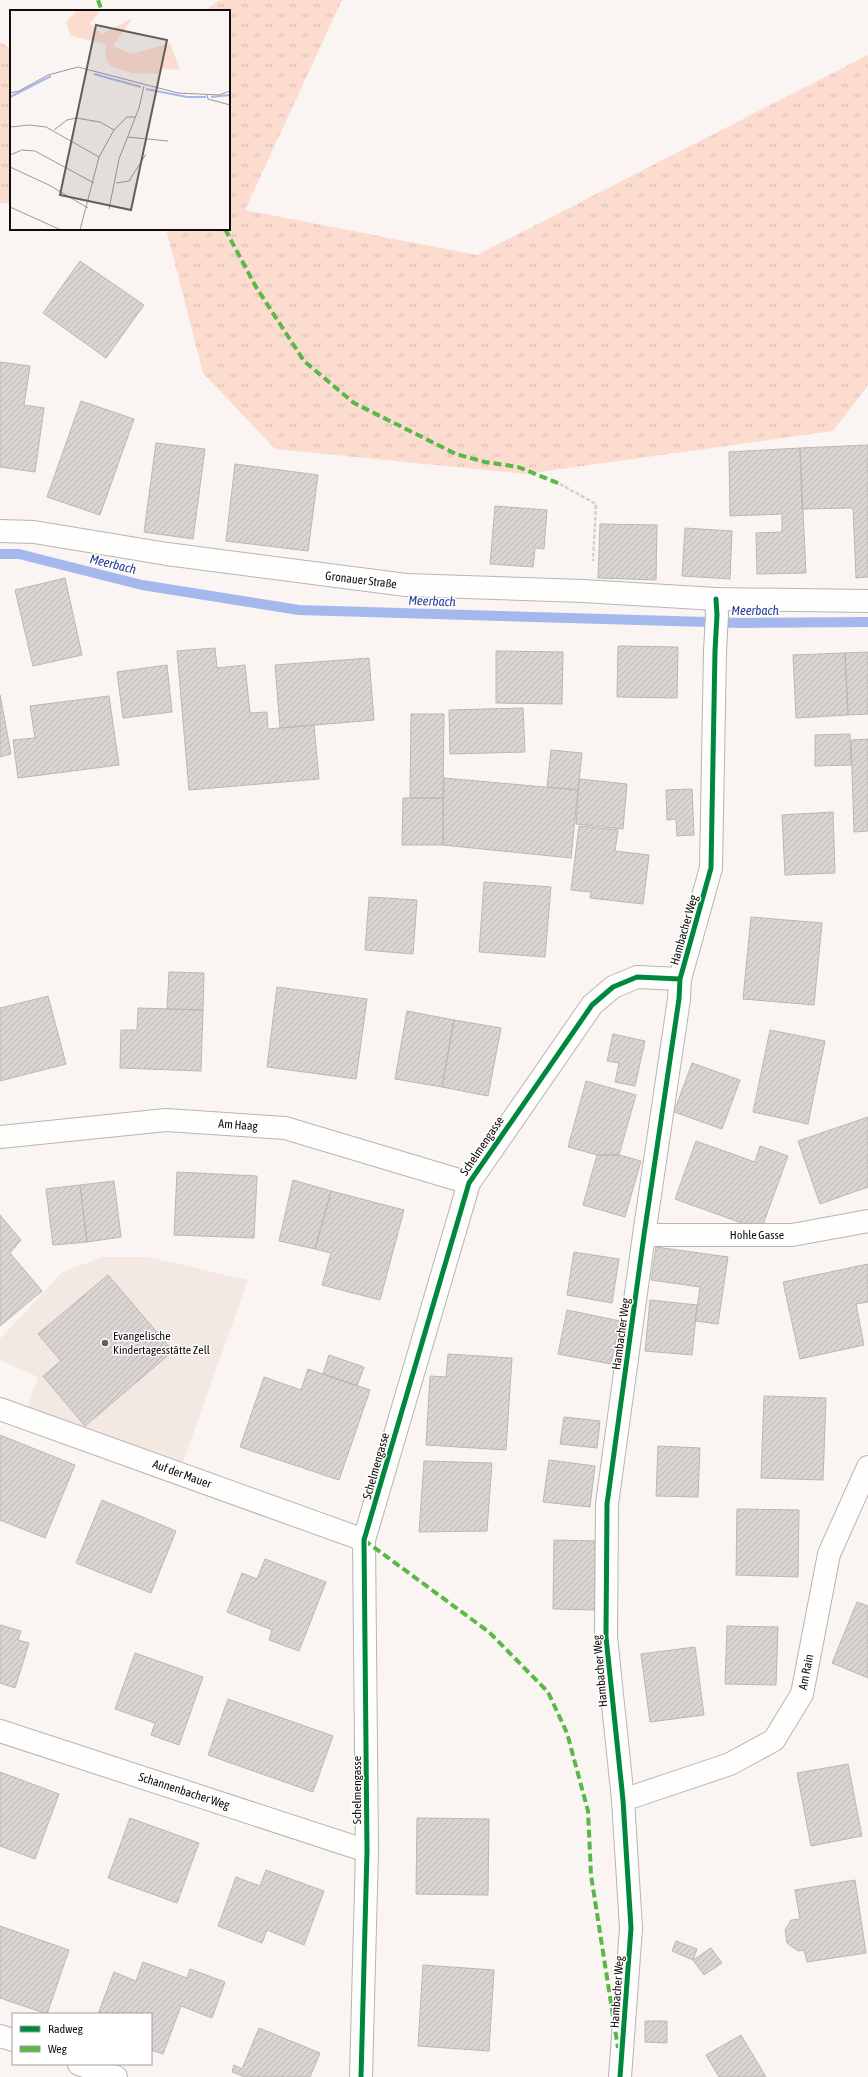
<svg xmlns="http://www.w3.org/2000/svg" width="868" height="2077" font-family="'Asap Condensed',sans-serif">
<defs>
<pattern id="grass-tufts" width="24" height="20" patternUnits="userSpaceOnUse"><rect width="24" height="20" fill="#fddcd0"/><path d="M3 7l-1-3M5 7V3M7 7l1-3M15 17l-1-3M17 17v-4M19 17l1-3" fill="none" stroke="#d8bcb1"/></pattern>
<pattern id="building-hatch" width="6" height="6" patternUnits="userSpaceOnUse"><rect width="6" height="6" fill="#dad5d3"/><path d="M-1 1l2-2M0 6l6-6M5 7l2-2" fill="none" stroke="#bab6b4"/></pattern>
</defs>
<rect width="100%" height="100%" fill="#faf5f3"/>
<!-- built -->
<path fill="#f4e8e3" d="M103,1257H148L248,1280L183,1462L27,1409L38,1377L0,1360V1339L62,1272Z"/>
<!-- grass -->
<path fill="url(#grass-tufts)" d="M219,0H342L245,210L477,255L868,55V385L833,431L525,474L275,449L203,373L166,229H229V11H205Z
M0,42L11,49V203H0Z"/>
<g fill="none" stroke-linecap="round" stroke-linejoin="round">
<!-- stream -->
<path stroke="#a5b8ed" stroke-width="10" d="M0,554H19L142,585L299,610L742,623L868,622"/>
</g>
<!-- building -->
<path fill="url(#building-hatch)" stroke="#bbb7b5" d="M80,261L144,305L106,358L43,313Z
M0,362L30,366L24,405L44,408L35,472L0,467Z
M81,401L134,419L100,515L47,497Z
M156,443L205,449L193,539L144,532Z
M868,445V577L856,578L853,508L802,509L800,448Z
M800,448L806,573L757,574L756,533L782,532V514L730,516L729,452Z
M235,464L318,475L308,551L226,541Z
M495,506L547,510L544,549L535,548L533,567L490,564Z
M600,524L657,525L656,580L598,578Z
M685,528L732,531L730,579L682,576Z
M65,578L82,655L33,666L15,590Z
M618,646L678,647L677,698L617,697Z
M215,648L217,668L245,665L250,713L267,712L268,729L314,725L319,779L189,790L177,651Z
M496,651L563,652L562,704L496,703Z
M868,652V714L848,715L845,653Z
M845,653L848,715L796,718L793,655Z
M369,658L374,720L280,728L275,665Z
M167,665L172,712L123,718L117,672Z
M0,695L11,754L0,757Z
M109,696L119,765L18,778L13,740L35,738L30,706Z
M523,708L525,752L450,754L449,710Z
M411,714H444L443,798H410Z
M850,734L851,765L815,766V735Z
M868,739V831L854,832L851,740Z
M551,750L582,753L578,790L547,787Z
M444,778L578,790L571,858L443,845Z
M579,779L627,784L623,829L576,824Z
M692,789L694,835L677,836L676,819L667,820L666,790Z
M403,798H443V845H402Z
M833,812L835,873L785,875L782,815Z
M579,826L618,830L615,851L649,855L643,904L590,898L591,892L571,890Z
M484,882L551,887L545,957L479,952Z
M369,897L417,900L413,954L365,950Z
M751,917L822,923L814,1005L743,999Z
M169,972L204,973L203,1010L167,1009Z
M277,987L367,999L356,1079L267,1067Z
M48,996L66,1064L0,1081V1008Z
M138,1008L203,1010L201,1071L120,1068L121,1030H137Z
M407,1011L454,1020L442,1087L395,1079Z
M454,1020L501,1028L488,1096L442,1087Z
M770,1030L825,1041L808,1124L753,1112Z
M613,1034L645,1041L635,1086L615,1082L619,1063L607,1061Z
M692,1063L740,1080L722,1129L674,1112Z
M586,1081L636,1095L619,1155H597L568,1147Z
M868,1117V1187L820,1204L798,1141Z
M696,1141L755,1162L760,1146L788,1156L761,1230L675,1199Z
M597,1155H619L641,1161L625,1217L583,1205Z
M177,1172L257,1176L254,1238L174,1235Z
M293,1180L331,1191L315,1249L279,1241Z
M114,1181L121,1237L87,1242L80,1185Z
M80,1185L87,1242L53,1245L46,1189Z
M331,1191L404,1210L380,1300L322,1285L331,1253L315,1249Z
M0,1215L21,1240L10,1253L42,1291L0,1326Z
M656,1247L728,1257L718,1324L695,1321L700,1287L651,1280Z
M574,1252L619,1259L612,1303L567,1295Z
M868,1264V1302L856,1304L864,1345L800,1359L783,1282Z
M108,1275L173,1351L85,1426L43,1376L61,1361L38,1334Z
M650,1300L697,1305L692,1355L645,1351Z
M567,1310L620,1321L611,1364L558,1354Z
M448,1354L512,1358L506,1450L426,1445L430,1376L446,1377Z
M329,1355L364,1367L357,1386L323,1374Z
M308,1369L370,1390L339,1480L240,1447L264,1377L301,1390Z
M764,1396L826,1398L823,1480L761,1478Z
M564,1417L600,1421L597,1448L560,1444Z
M0,1435L75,1465L45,1538L0,1520Z
M658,1446L700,1448L698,1497L656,1496Z
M549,1460L595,1466L590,1507L543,1502Z
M424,1461L492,1463L487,1531L419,1532Z
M102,1500L176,1531L151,1593L76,1563Z
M737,1509L799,1510L798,1577L736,1575Z
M554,1540L595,1541V1610L553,1609Z
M265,1559L326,1582L299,1651L269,1640L272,1630L227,1612L242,1573L257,1579Z
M857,1602L868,1606V1678L832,1663Z
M0,1625L21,1631L18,1640L29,1643L15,1688L0,1683Z
M727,1626L778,1627L776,1685L725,1684Z
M695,1647L704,1715L650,1722L641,1654Z
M135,1653L203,1677L179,1745L151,1735L155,1723L115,1709Z
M228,1699L333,1736L313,1792L208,1755Z
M848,1764L862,1836L811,1846L797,1773Z
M0,1772L59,1794L35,1859L0,1846Z
M130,1818L199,1843L177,1903L108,1878Z
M417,1818L489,1819L488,1895L416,1894Z
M266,1870L324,1891L304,1945L267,1930L262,1943L218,1926L236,1877L260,1886Z
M855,1880L866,1953L807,1962L804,1950L798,1951L787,1943L785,1930L791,1920L800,1919L795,1890Z
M0,1926L69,1950L47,2014L0,1998Z
M676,1941L697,1949L693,1960L672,1951Z
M711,1948L722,1963L704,1975L693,1960Z
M143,1962L187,1978L190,1969L225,1982L212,2018L181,2006L163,2054L151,2050V2014H98L114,1972L136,1981Z
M423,1965L494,1970L489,2051L418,2046Z
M645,2021H667V2043L645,2042Z
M259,2028L320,2053L310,2077H245L232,2072L234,2065L242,2069Z
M741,2035L766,2077H719L706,2055Z"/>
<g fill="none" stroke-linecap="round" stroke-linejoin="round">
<!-- minor casing -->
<g stroke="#b8b4b3" stroke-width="24">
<path id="minor" d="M0,1137L166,1120L285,1128L469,1183
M644,1235H792L868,1221
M0,1409L364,1540
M0,1731L367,1851
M623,1800L730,1764L774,1740L802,1694L829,1554L868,1467
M0,2036L13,2040
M79,2064L116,2077
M361,2077L367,1851L364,1540L469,1183L592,1005L613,987L637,977L680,979
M620,2077L631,1928L623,1800L606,1637L607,1504L644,1235L679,999L680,979L711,868L715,651L717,615L716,599"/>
</g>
<!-- tertiary casing -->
<g stroke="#b8b4b3" stroke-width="24">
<path id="tertiary" d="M0,531L34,532L167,554L406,585L583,591L716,599L868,601"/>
</g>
<!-- path -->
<path stroke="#d1d0ce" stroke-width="2.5" stroke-dasharray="4 2" stroke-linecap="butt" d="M560,484L596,504L593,561"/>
<!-- minor -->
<use href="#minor" stroke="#fefefd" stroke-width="22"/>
<!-- tertiary -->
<use href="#tertiary" stroke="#fefefd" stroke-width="22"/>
<!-- quiet -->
<path stroke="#58b947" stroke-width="4" stroke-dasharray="8 4" stroke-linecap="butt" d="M98,0L102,11
M225,229L256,287L304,361L354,403L456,454L485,462L518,467L560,484
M364,1540L489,1632L548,1692L567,1733L588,1811L591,1875L618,2048"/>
<!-- cycleway casing -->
<g stroke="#fff" stroke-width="8">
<path id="cycleway" d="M361,2077L367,1851L364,1540L469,1183L592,1005L613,987L637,977L680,979
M620,2077L631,1928L623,1800L606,1637L607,1504L644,1235L679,999L680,979L711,868L715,651L717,615L716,599"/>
</g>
<!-- cycleway -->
<use href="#cycleway" stroke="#00873e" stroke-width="5"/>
</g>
<!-- markers -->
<circle fill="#625e5c" stroke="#fff" stroke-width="1.5" cx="105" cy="1343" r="4"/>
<g text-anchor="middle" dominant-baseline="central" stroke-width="3" stroke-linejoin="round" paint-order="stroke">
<!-- street labels -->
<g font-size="12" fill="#100c0a" stroke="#fff">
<text transform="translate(361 580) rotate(7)">Gronauer Straße</text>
<text transform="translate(684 930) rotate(-74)">Hambacher Weg</text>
<text transform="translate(238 1125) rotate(4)">Am Haag</text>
<text transform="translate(482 1146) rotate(-56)">Schelmengasse</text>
<text x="757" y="1235">Hohle Gasse</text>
<text transform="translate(621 1334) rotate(-82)">Hambacher Weg</text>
<text transform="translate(376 1466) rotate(-74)">Schelmengasse</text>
<text transform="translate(182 1474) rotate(20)">Auf der Mauer</text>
<text transform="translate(600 1671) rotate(-95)">Hambacher Weg</text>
<text transform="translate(806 1672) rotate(-79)">Am Rain</text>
<text transform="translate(357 1790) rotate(-90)">Schelmengasse</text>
<text transform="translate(184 1791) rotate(18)">Schannenbacher Weg</text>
<text transform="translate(617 1992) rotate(-86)">Hambacher Weg</text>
</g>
<!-- poi labels -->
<g font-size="12" fill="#100c0a" stroke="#fff" text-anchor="start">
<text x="113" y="1336">Evangelische<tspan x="113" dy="14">Kindertagesstätte Zell</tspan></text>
</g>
<!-- water labels -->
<g font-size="13" font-style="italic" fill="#233c94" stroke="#fff">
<text transform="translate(113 564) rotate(14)">Meerbach</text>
<text transform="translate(432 601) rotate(2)">Meerbach</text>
<text x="755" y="610">Meerbach</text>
</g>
</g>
<!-- overview -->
<g transform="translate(10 10)">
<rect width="220" height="220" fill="#faf5f3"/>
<path d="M67,0H91L80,13L92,24L123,8L103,36L121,44L160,33L170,60L153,59L147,64L121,63L101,56L96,49L95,34L61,26L56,12Z" fill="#fddcd0"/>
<path fill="none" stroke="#a5b8ed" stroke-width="2" d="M84,64L131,77M136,79L177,87H196M0,87L41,66M201,87L220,85"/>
<path fill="none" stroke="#9c9896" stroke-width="1" d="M0,83L9,81L38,65L68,57L168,83L209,85L220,81M197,85L198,89L220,95M0,117L19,115L36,117L89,147M44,120L57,110L66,108L90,112L104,120M117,127L158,131M0,145L12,140L25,141L84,173M0,157L39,175L78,198M106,173L119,171L136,144M0,197L51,220M99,199L109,149L129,98L134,76M70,220L89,147L104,120L117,107H125"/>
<path fill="#625e5c" fill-opacity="0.15" stroke="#625e5c" stroke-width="2" d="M86,15L157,30L121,200L50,185Z"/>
<rect width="220" height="220" fill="none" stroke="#100c0a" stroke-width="2"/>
</g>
<!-- legend -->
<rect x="12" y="2013" width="140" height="52" fill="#ffffff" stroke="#9f9e9d"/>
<rect x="20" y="2026" width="20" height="6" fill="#00873e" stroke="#9f9e9d"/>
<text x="48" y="2033" font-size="12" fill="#100c0a">Radweg</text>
<rect x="20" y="2046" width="20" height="6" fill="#58b947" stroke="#9f9e9d"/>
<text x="48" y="2053" font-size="12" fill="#100c0a">Weg</text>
</svg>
